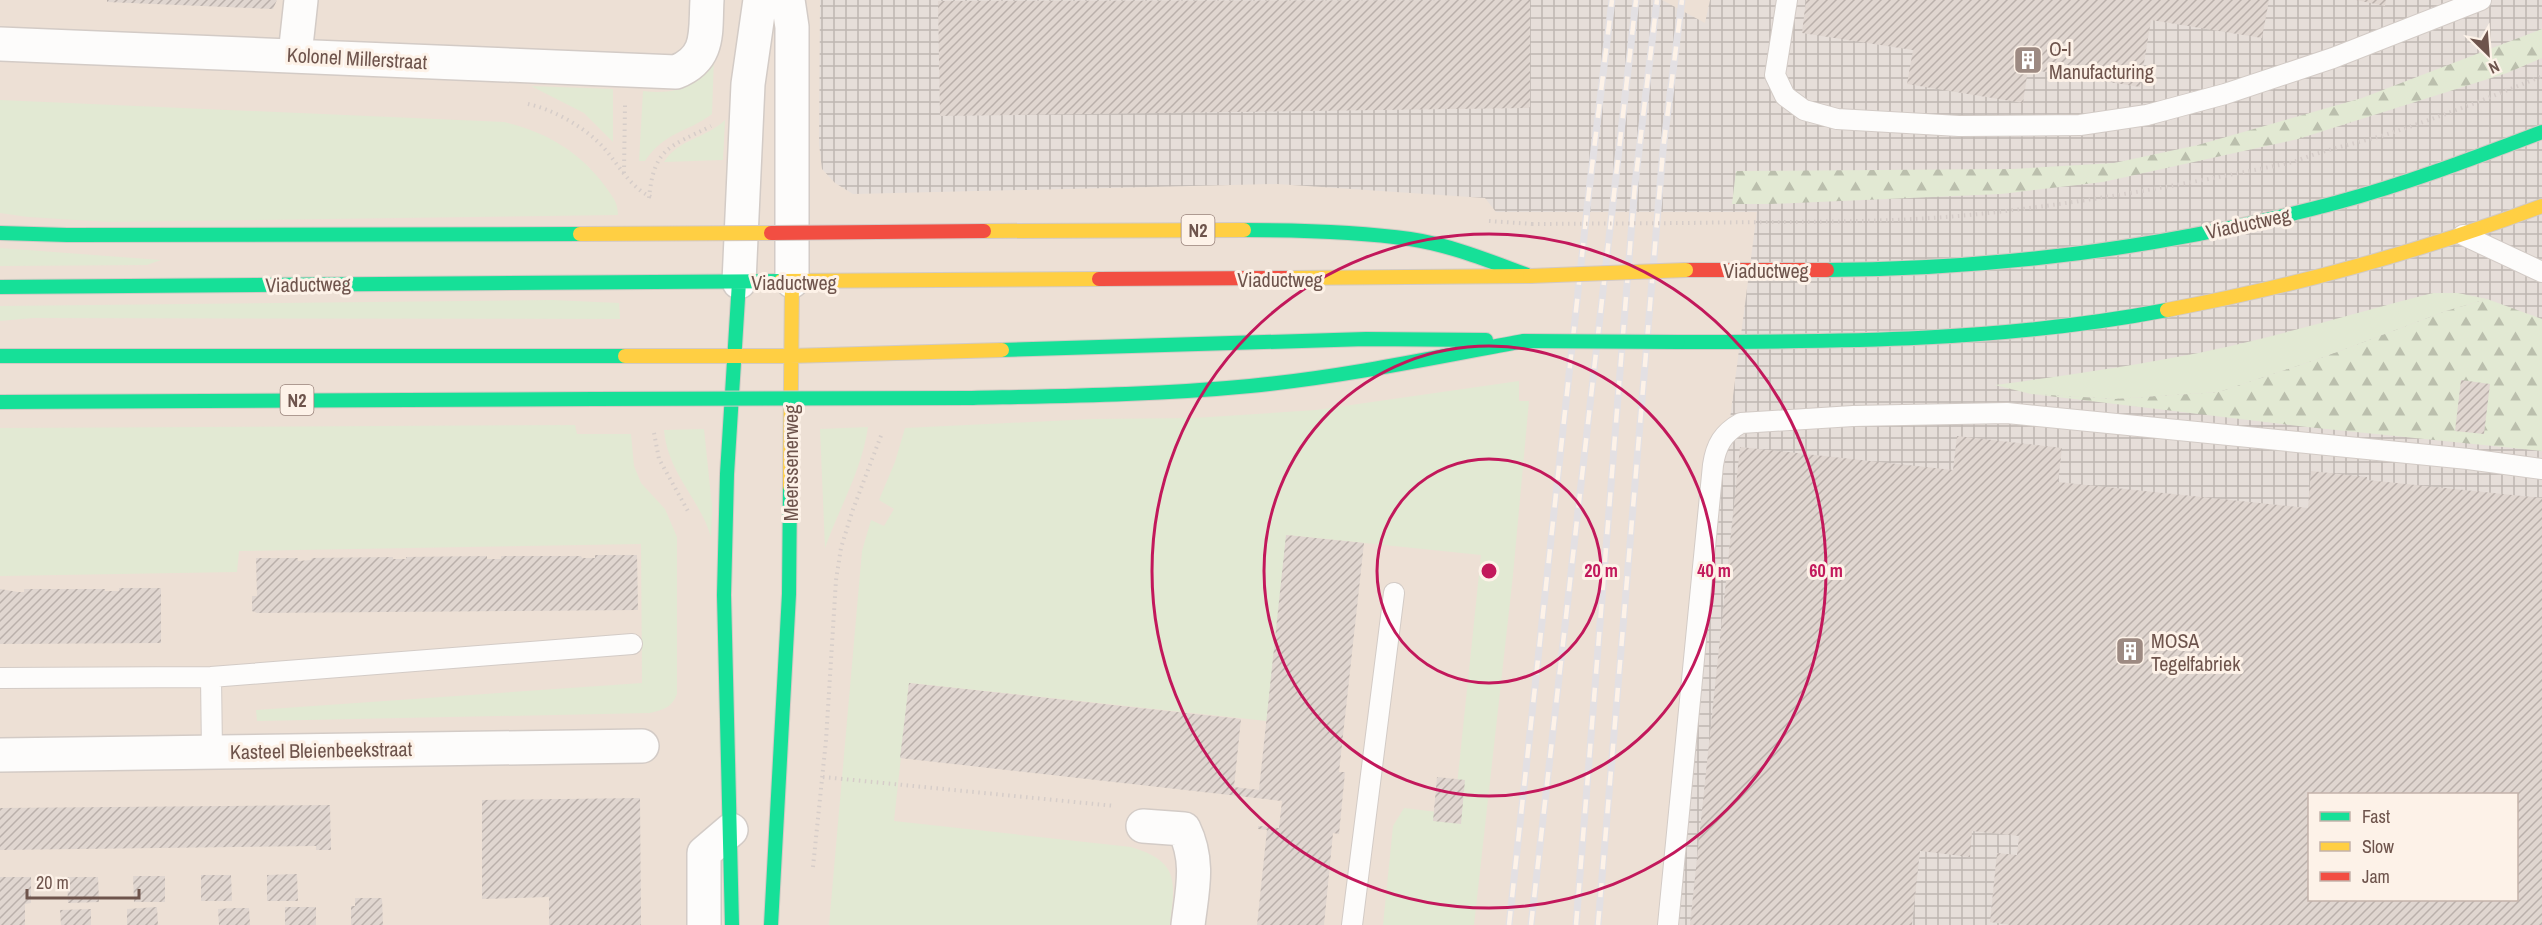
<svg xmlns="http://www.w3.org/2000/svg" width="2542" height="925" font-family="'Archivo Narrow',sans-serif">
<defs>
<pattern id="industrial-grid" width="8" height="8" patternUnits="userSpaceOnUse" patternTransform="scale(1.5)"><rect width="8" height="8" fill="#e6ded9"/><path d="M0 4h8M4 0v8" fill="none" stroke="#bfb7b2"/></pattern>
<pattern id="forest-firs" width="22" height="20" patternUnits="userSpaceOnUse" patternTransform="scale(1.5)"><rect width="22" height="20" fill="#e2e9d3"/><path d="M5 1l3.5 6h-7zM16 11l3.5 6h-7z" fill="#bbbfad"/></pattern>
<pattern id="building-hatch" width="6" height="6" patternUnits="userSpaceOnUse" patternTransform="scale(1.5)"><rect width="6" height="6" fill="#e0d6d0"/><path d="M-1 1l2-2M0 6l6-6M5 7l2-2" fill="none" stroke="#bab0ab"/></pattern>
</defs>
<rect width="100%" height="100%" fill="#f4eee7"/>
<!-- residential -->
<path fill="#ede0d5" fill-rule="evenodd" d="M0,0H2542V925H0ZM2310,794H2516V900H2310Z"/>
<!-- industrial -->
<path fill="url(#industrial-grid)" fill-rule="evenodd" d="M820,0H1662L1705,23L1710,0H2542V925H1664L1757,212H1496L1485,198L1277,184L853,194L835,183L822,169L819,144ZM2310,794H2516V900H2310Z"/>
<!-- green -->
<path fill="#e2e9d3" d="M714,57L712,114C687,133 665,131 645,161H639L643,91C677,95 697,87 714,57Z
M531,86L613,89V142L584,113Z
M0,100L504,122C546,132 579,151 605,186C612,196 618,202 618,215L108,222L28,217L0,213Z
M725,120L723,160L664,162C678,139 707,138 725,120Z
M0,248L161,260L147,265L0,266Z
M2433,293H2458L2487,299L2446,311L2324,357L2219,392L2115,399L2031,394L1995,385C2083,373 2171,361 2256,340C2315,325 2374,308 2433,293Z
M552,300L619,303L620,319L33,318L0,321V306Z
M1519,381V401H1529L1513,575L1474,925H1383L1393,826L1404,808L1454,814L1481,555L1287,535L1267,721L909,683L894,821L1131,847C1180,862 1175,881 1170,925H829L862,551L871,520L884,526L894,509L879,500L895,462L905,428L1093,419L1194,418L1316,410Z
M575,425L577,434H631L634,466L641,483L665,509L677,537V694C672,707 664,710 650,713L257,721L256,710L642,683L641,544L239,551L237,572L0,576V428Z
M868,427C862,470 839,508 825,548L820,429Z
M704,429L712,506L711,537C699,497 668,474 664,430Z"/>
<!-- forest -->
<path fill="url(#forest-firs)" d="M2542,29V58L2507,73L2298,139L2103,182L2001,194L1770,204H1732L1736,171L2013,169L2114,163L2198,145L2362,98Z
M2487,299L2542,319V451L2307,427L2031,394L2115,399L2219,392L2324,357L2446,311Z"/>
<!-- building -->
<path fill="url(#building-hatch)" fill-rule="evenodd" d="M107,0H277L273,9L107,2Z
M1530,0V108L940,116L938,1Z
M1806,0H2269L2262,38L2151,20L2140,87L2028,69L2023,103L1907,84L1913,50L1802,33Z
M2356,0H2386L2385,6Z
M2461,380L2490,384L2484,434L2455,431Z
M1957,436L2062,448L2058,482L2308,508L2311,471L2367,477V480L2542,498V925H2011L1990,922L1997,853L2017,855L2019,836L1972,831L1970,857L1920,851L1912,925H1690L1740,447L1953,470ZM2310,794H2516V900H2310Z
M1286,535L1364,543L1339,772H1345L1339,834L1333,833L1324,925H1257L1267,830L1258,829V826L1279,828L1282,801L900,758L909,683L1241,719L1234,787L1259,790Z
M595,555H637L638,610L257,613L252,611V596H257L256,558H298V561L311,560L312,558L393,557V559H406V557L487,556V559H501V556H581L582,558H595Z
M119,588H161V643L0,644V589L18,592H24V589H105V591H119Z
M1437,777L1465,780L1461,824L1433,821Z
M640,798L641,925H549V897L482,899V800Z
M330,805L331,850H316V846L0,850V808Z
M297,874L298,901H267V875Z
M201,875H231L232,901H201Z
M133,876H165V902H134Z
M0,877H31V903L25,904V925H0Z
M67,877H98L99,902L68,903Z
M355,898H382L383,925H351V906H355Z
M157,907L158,925H127V909Z
M285,907H316V925H285Z
M234,908H249L250,925H219L218,909Z
M91,909V925H61L60,910Z"/>
<g fill="none" stroke-linecap="round" stroke-linejoin="round">
<!-- lane casing -->
<g stroke="#d3cbc6" stroke-width="22">
<path id="lane" d="M1787,0L1775,75L1785,96L1804,110L1837,119L1959,126L2080,125L2147,115L2225,94L2333,58L2481,0
M2463,235L2542,272
M211,677L212,752
M0,678L211,677L632,644
M1352,925L1394,593
M1668,925L1713,465C1716,445 1723,433 1741,423L1853,416L2007,413L2468,459L2542,469"/>
</g>
<!-- street casing -->
<g stroke="#d3cbc6" stroke-width="36">
<path id="street" d="M788,0L792,27V281
M0,44L676,72C711,58 705,31 707,0
M295,55L301,0
M739,282L748,84L760,0
M0,755L642,746
M1143,826L1184,829C1200,862 1192,891 1188,925
M704,925V853L731,830"/>
</g>
<!-- fast casing -->
<g stroke="#d2cac4" stroke-width="16">
<path id="fast" d="M1244,230C1299,230 1356,231 1410,239C1451,245 1492,262 1530,276
M0,233L67,235L580,234
M1827,270C1999,269 2169,247 2335,203C2406,184 2474,158 2542,132
M0,287L781,281
M1678,342C1842,342 2005,341 2167,310
M1002,350L1366,339L1486,340
M0,356H625
M972,398C1065,396 1157,395 1250,386C1342,377 1433,358 1524,341
M0,402L594,399
M732,925L724,595L727,474L739,282
M771,925L789,594L790,486"/>
</g>
<!-- slow casing -->
<g stroke="#d2cac4" stroke-width="16">
<path id="slow" d="M984,231L1244,230
M1288,278L1530,276
M781,281L1099,279
M2167,310C2296,286 2419,252 2542,206
M625,356H790L1002,350
M790,486L792,281"/>
</g>
<!-- jam casing -->
<g stroke="#d2cac4" stroke-width="16">
<path id="jam" d="M1686,270H1827
M1099,279L1288,278"/>
</g>
<!-- path -->
<path stroke="#d6cdc9" stroke-width="4" stroke-dasharray="1.5 4.5" stroke-linecap="butt" d="M528,104C551,109 579,124 597,141C616,158 626,185 651,197
M624,173L625,105
M649,198C654,147 670,147 711,126
M1489,221L1532,224
M1688,223C1785,221 1883,224 1979,214C2083,203 2192,183 2294,162C2325,149 2359,143 2391,133C2442,116 2492,97 2542,76
M654,433L659,459L689,513
M823,777L1115,806
M813,867L826,740L836,580L841,548L852,512L882,433"/>
<!-- lane -->
<use href="#lane" stroke="#fdfcfb" stroke-width="20"/>
<!-- street -->
<use href="#street" stroke="#fdfcfb" stroke-width="33"/>
<!-- fast -->
<use href="#fast" stroke="#16e098" stroke-width="14"/>
<!-- slow -->
<use href="#slow" stroke="#ffcf43" stroke-width="14"/>
<!-- jam -->
<use href="#jam" stroke="#f24e42" stroke-width="14"/>
<!-- rail casing -->
<g stroke="#e3e0e3" stroke-width="7">
<path id="rail" d="M1509,925L1589,191L1612,0
M1531,925L1636,0
M1576,925L1635,184L1657,0
M1598,925L1663,150L1682,0"/>
</g>
<!-- rail -->
<use href="#rail" stroke="#fdf2e8" stroke-width="4.5" stroke-dasharray="14" stroke-linecap="butt"/>
<!-- fast-bridge casing -->
<g stroke="#d3c9c5" stroke-width="16" stroke-linecap="butt">
<path id="fast-bridge" d="M1524,341L1678,342
M594,399L972,398"/>
</g>
<!-- slow-bridge casing -->
<g stroke="#d3c9c5" stroke-width="16" stroke-linecap="butt">
<path id="slow-bridge" d="M580,234L771,233
M1530,276L1686,270"/>
</g>
<!-- jam-bridge casing -->
<g stroke="#d3c9c5" stroke-width="16" stroke-linecap="butt">
<path id="jam-bridge" d="M771,233L984,231"/>
</g>
<!-- path-bridge -->
<path stroke="#d6cdc9" stroke-width="4" stroke-dasharray="1.5 4.5" stroke-linecap="butt" d="M1532,224L1688,223"/>
<!-- fast-bridge -->
<use href="#fast-bridge" stroke="#16e098" stroke-width="14"/>
<!-- slow-bridge -->
<use href="#slow-bridge" stroke="#ffcf43" stroke-width="14"/>
<!-- jam-bridge -->
<use href="#jam-bridge" stroke="#f24e42" stroke-width="14"/>
</g>
<!-- distance rings -->
<g fill="none" stroke="#c2185b" stroke-width="3">
<circle cx="1489" cy="571" r="112"/>
<circle cx="1489" cy="571" r="225"/>
<circle cx="1489" cy="571" r="337"/>
</g>
<!-- icons -->
<defs>
<g id="building-square" transform="scale(1.5)"><rect x="-9" y="-9" width="18" height="18" rx="4" fill="#9d8a82" stroke="#fdf2e8"/><path d="M-4-6H4V6H1V3H-1V6H-4ZM-2.5-4.3h1.7v1.8h-1.7ZM.8-4.3h1.7v1.8H.8ZM-2.5-1h1.7V.8h-1.7ZM.8-1h1.7V.8H.8Z" fill="#fff"/></g>
</defs>
<g fill-rule="evenodd">
<use href="#building-square" x="2028" y="60"/>
<use href="#building-square" x="2130" y="651"/>
</g>
<g text-anchor="middle" dominant-baseline="central" stroke-width="6" stroke-linejoin="round" paint-order="stroke">
<!-- shield labels -->
<g fill="#fdf2e8" stroke="#99837b" stroke-width="1.5">
<rect x="1181.5" y="215" width="33" height="30" rx="4.5"/>
<rect x="280.5" y="385" width="33" height="30" rx="4.5"/>
</g>
<g font-size="18" font-weight="bold" fill="#6e544c">
<text x="1198" y="230">N2</text>
<text x="297" y="400">N2</text>
</g>
<!-- poi labels -->
<g font-size="20" fill="#6e544c" stroke="#fdf2e8" text-anchor="start">
<text x="2049" y="48">O-I<tspan x="2049" dy="23">Manufacturing</tspan></text>
<text x="2151" y="640">MOSA<tspan x="2151" dy="23">Tegelfabriek</tspan></text>
</g>
<!-- street labels -->
<g font-size="20" fill="#6e544c" stroke="#fdf2e8">
<text transform="translate(357 58) rotate(3)">Kolonel Millerstraat</text>
<text transform="translate(2248 223) rotate(-12)">Viaductweg</text>
<text x="1766" y="270">Viaductweg</text>
<text x="1280" y="279">Viaductweg</text>
<text x="794" y="282">Viaductweg</text>
<text transform="translate(308 284) rotate(-1)">Viaductweg</text>
<text transform="translate(790 463) rotate(-90)">Meerssenerweg</text>
<text transform="translate(321 750) rotate(-1)">Kasteel Bleienbeekstraat</text>
</g>
</g>
<circle cx="1489" cy="571" r="9" fill="#c2185b" stroke="#fdf2e8" stroke-width="3"/>
<g font-size="18" text-anchor="middle" font-weight="bold" fill="#c2185b" stroke="#fdf2e8" stroke-width="6" stroke-linejoin="round" paint-order="stroke">
<text x="1601" y="577">20 m</text>
<text x="1714" y="577">40 m</text>
<text x="1826" y="577">60 m</text>
</g>
<!-- legend -->
<rect x="2308" y="793" width="210" height="108" fill="#fdf2e8" stroke="#c4b3aa" stroke-width="1.5"/>
<rect x="2320" y="812" width="30" height="9" fill="#16e098" stroke="#c4b3aa" stroke-width="1.5"/>
<text x="2362" y="823" font-size="18" fill="#6e544c">Fast</text>
<rect x="2320" y="842" width="30" height="9" fill="#ffcf43" stroke="#c4b3aa" stroke-width="1.5"/>
<text x="2362" y="853" font-size="18" fill="#6e544c">Slow</text>
<rect x="2320" y="872" width="30" height="9" fill="#f24e42" stroke="#c4b3aa" stroke-width="1.5"/>
<text x="2362" y="883" font-size="18" fill="#6e544c">Jam</text>
<!-- north arrow -->
<g transform="translate(2488 54) rotate(155)" stroke="#fdf2e8" stroke-width="4.5" paint-order="stroke">
<path d="M0-4.5L10 22L0 15L-10 22Z" fill="#6e544c"/>
<text y="-9" font-size="16" font-weight="bold" text-anchor="middle" fill="#6e544c">N</text>
</g>
<!-- scale -->
<path d="M27 889v9h112v-9" fill="none" stroke="#6e544c" stroke-width="3"/>
<text x="36" y="889" font-size="18" fill="#6e544c" stroke="#fdf2e8" stroke-width="4.5" paint-order="stroke">20 m</text>
</svg>
